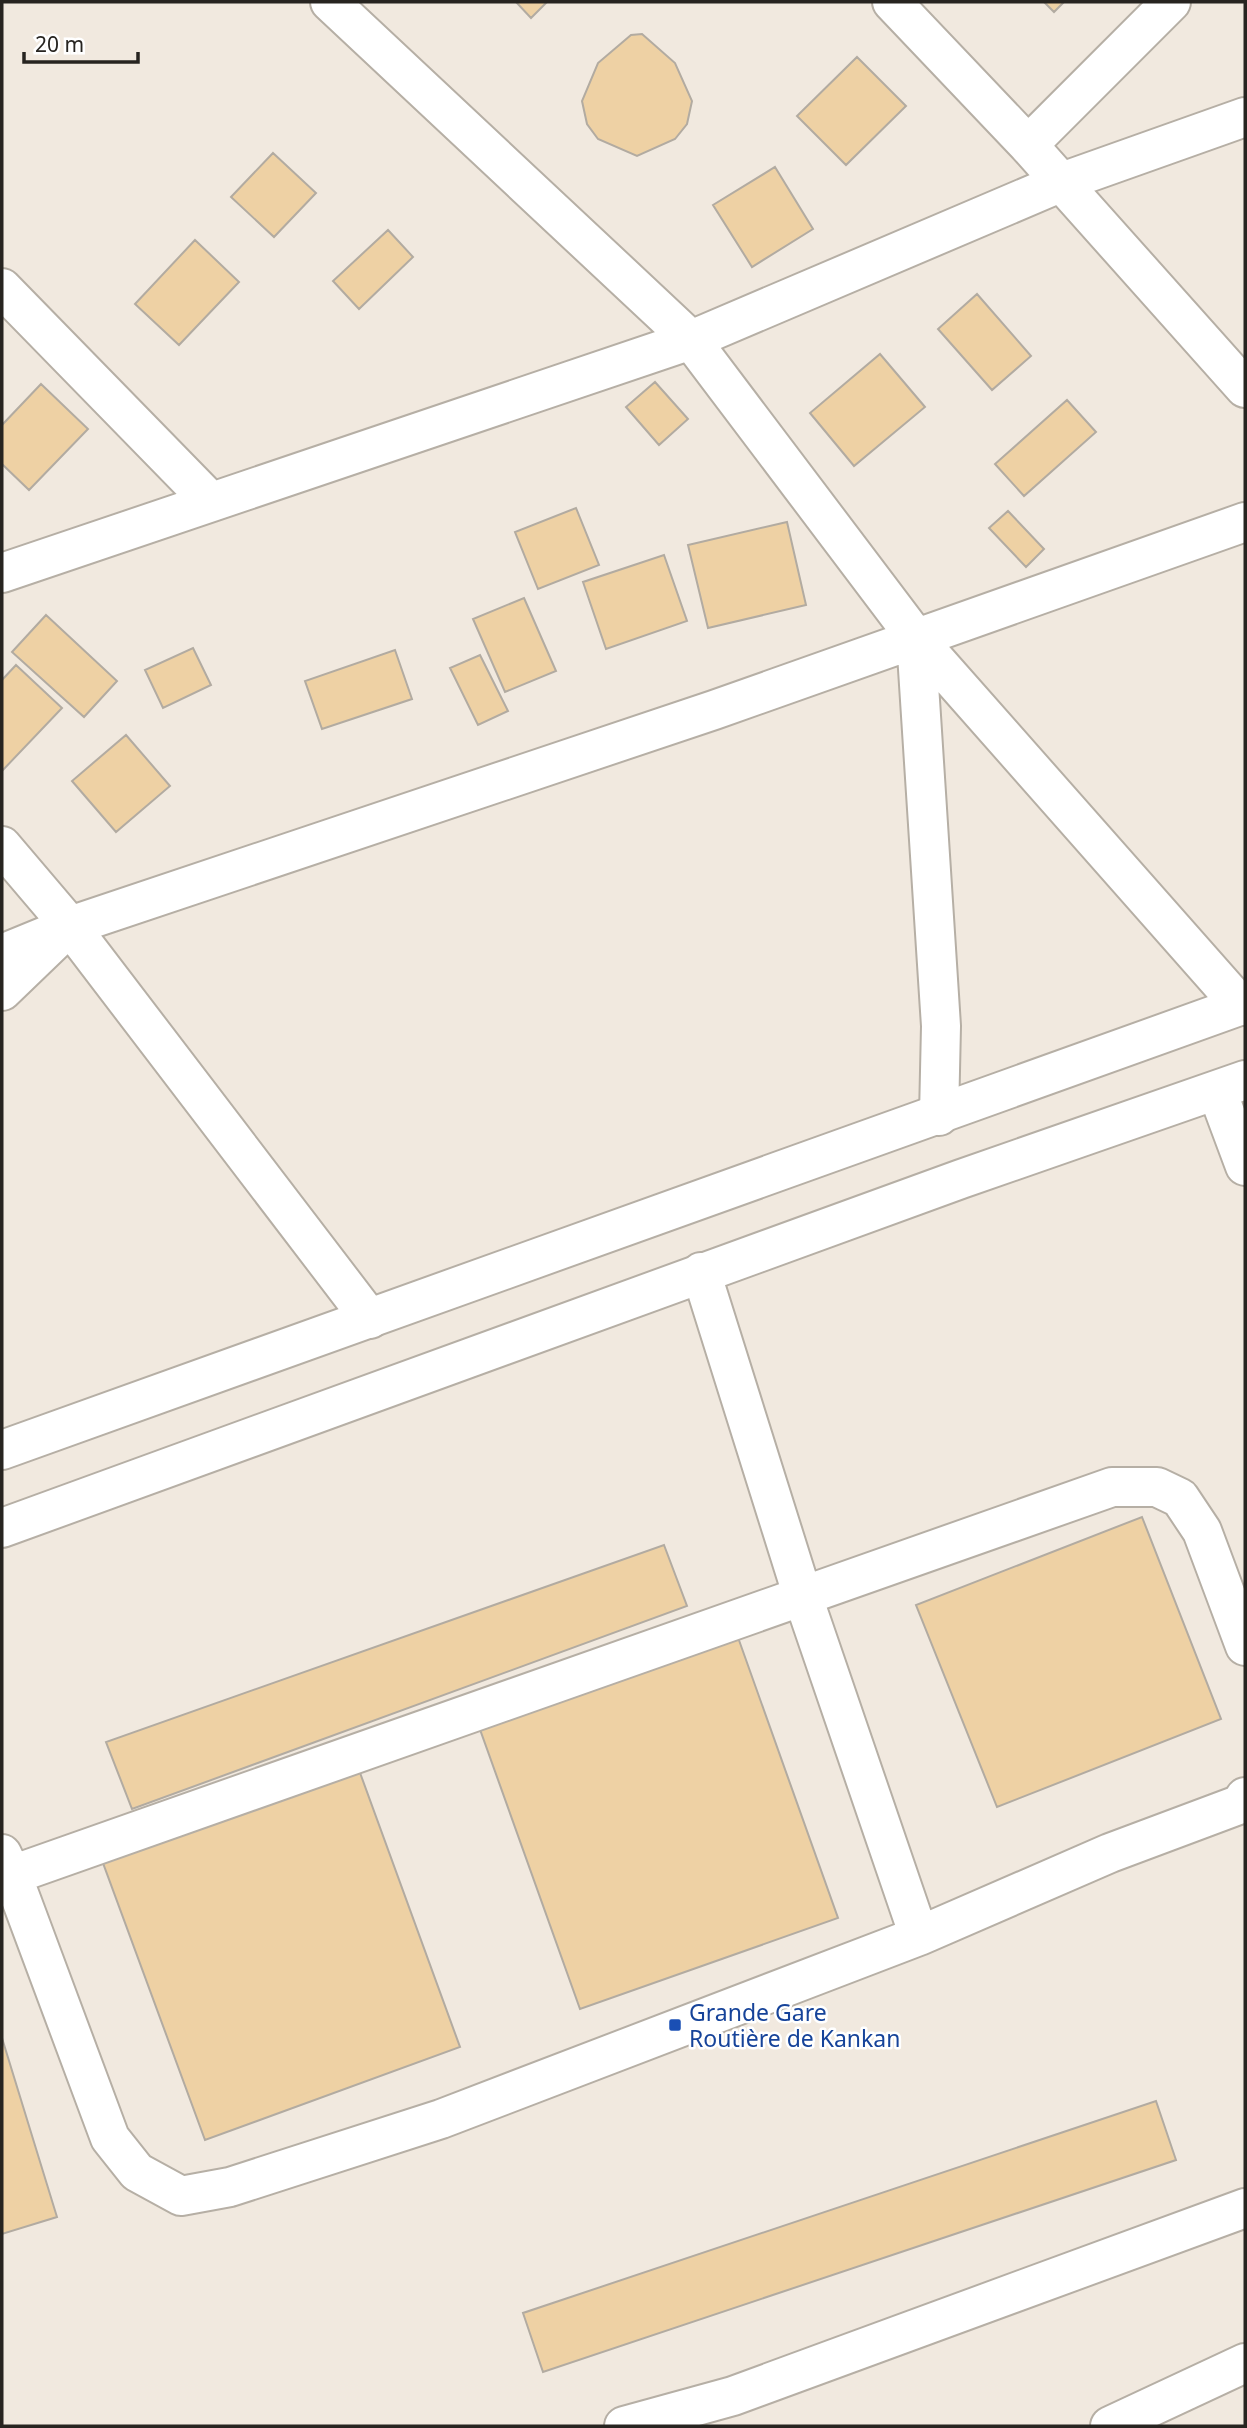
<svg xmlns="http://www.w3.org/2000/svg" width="1247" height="2428" font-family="'Noto Sans',sans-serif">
<rect width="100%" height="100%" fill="#f1e9df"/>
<!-- building -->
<path fill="#eed1a4" stroke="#b2aba1" stroke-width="2" d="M516,2H547L531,18Z
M1044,2H1064L1054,12Z
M642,34L675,63L692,101L687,124L675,139L637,156L598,139L587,124L582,101L598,63L631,35Z
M857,57L906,106L846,165L797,116Z
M273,153L316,193L274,237L231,197Z
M775,167L813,229L752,267L713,205Z
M388,230L413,257L359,309L333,281Z
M195,240L239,282L179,345L135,304Z
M977,294L1031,356L992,390L938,329Z
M880,354L925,407L854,466L810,413Z
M655,382L688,419L659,445L626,407Z
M41,384L88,429L29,490L2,464V425Z
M1067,400L1096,432L1024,496L995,464Z
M576,508L599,565L538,589L515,532Z
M1008,511L1044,549L1026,567L989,528Z
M787,522L806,605L708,628L688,545Z
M664,555L687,621L606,649L583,582Z
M524,598L556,671L505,692L473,619Z
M46,615L117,681L84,717L12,652Z
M193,648L211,685L163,708L145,670Z
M395,650L412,699L322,729L305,681Z
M480,655L508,711L478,725L450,668Z
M16,665L62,708L2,771V680Z
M126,735L170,786L116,832L72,781Z
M1142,1517L1221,1719L997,1807L916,1605Z
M664,1545L687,1606L132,1809L106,1742Z
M735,1629L838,1918L580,2009L477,1721Z
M359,1770L460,2047L205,2140L103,1863Z
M2,2038L57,2217L2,2234Z
M1156,2101L1176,2160L543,2372L523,2313Z"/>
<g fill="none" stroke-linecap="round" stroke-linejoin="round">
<!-- minor casing -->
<g stroke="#b6afa5" stroke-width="42">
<path id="minor" d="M330,2L691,340L916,638L1241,1006
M892,2L1028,145L1245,388
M1028,145L1171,2
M2,288L211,502
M2,573L691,340L1062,182L1245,117
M916,638L941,1026L939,1116
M2,846L70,926L370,1319
M2,954L70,926L714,710L1245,522
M2,991L55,940
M1217,1091L1245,1166
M2,1854L12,1875L110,2138L137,2172L181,2196L230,2187L441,2119L919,1936L803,1597L701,1272
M12,1875L1112,1487H1157L1180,1498L1202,1531L1245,1646
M919,1936L1110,1853L1241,1804L1245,1797
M624,2426L733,2396L1245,2208
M1110,2426L1245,2363"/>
</g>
<!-- major casing -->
<g stroke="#b6afa5" stroke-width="42">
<path id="major" d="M2,1450L1245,1004
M2,1528L961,1179L1245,1080"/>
</g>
<!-- minor -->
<use href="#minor" stroke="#fff" stroke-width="38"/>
<!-- major -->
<use href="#major" stroke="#fff" stroke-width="38"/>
</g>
<!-- markers -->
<rect fill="#1a4fb4" stroke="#fff" stroke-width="2.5" x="668" y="2018" width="14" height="14" rx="3.5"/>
<g text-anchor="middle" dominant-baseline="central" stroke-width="5" stroke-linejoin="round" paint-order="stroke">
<!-- transit labels -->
<g font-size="23" fill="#164399" stroke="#fff" text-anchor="start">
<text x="689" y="2012">Grande Gare<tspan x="689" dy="26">Routière de Kankan</tspan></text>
</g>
</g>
<!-- border -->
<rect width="1247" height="2428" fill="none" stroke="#272420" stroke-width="7"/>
<!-- scale -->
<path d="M24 52v10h114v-10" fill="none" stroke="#272420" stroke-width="3.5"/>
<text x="35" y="52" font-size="21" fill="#272420" stroke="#ffffff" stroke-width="5" paint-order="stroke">20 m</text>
</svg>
